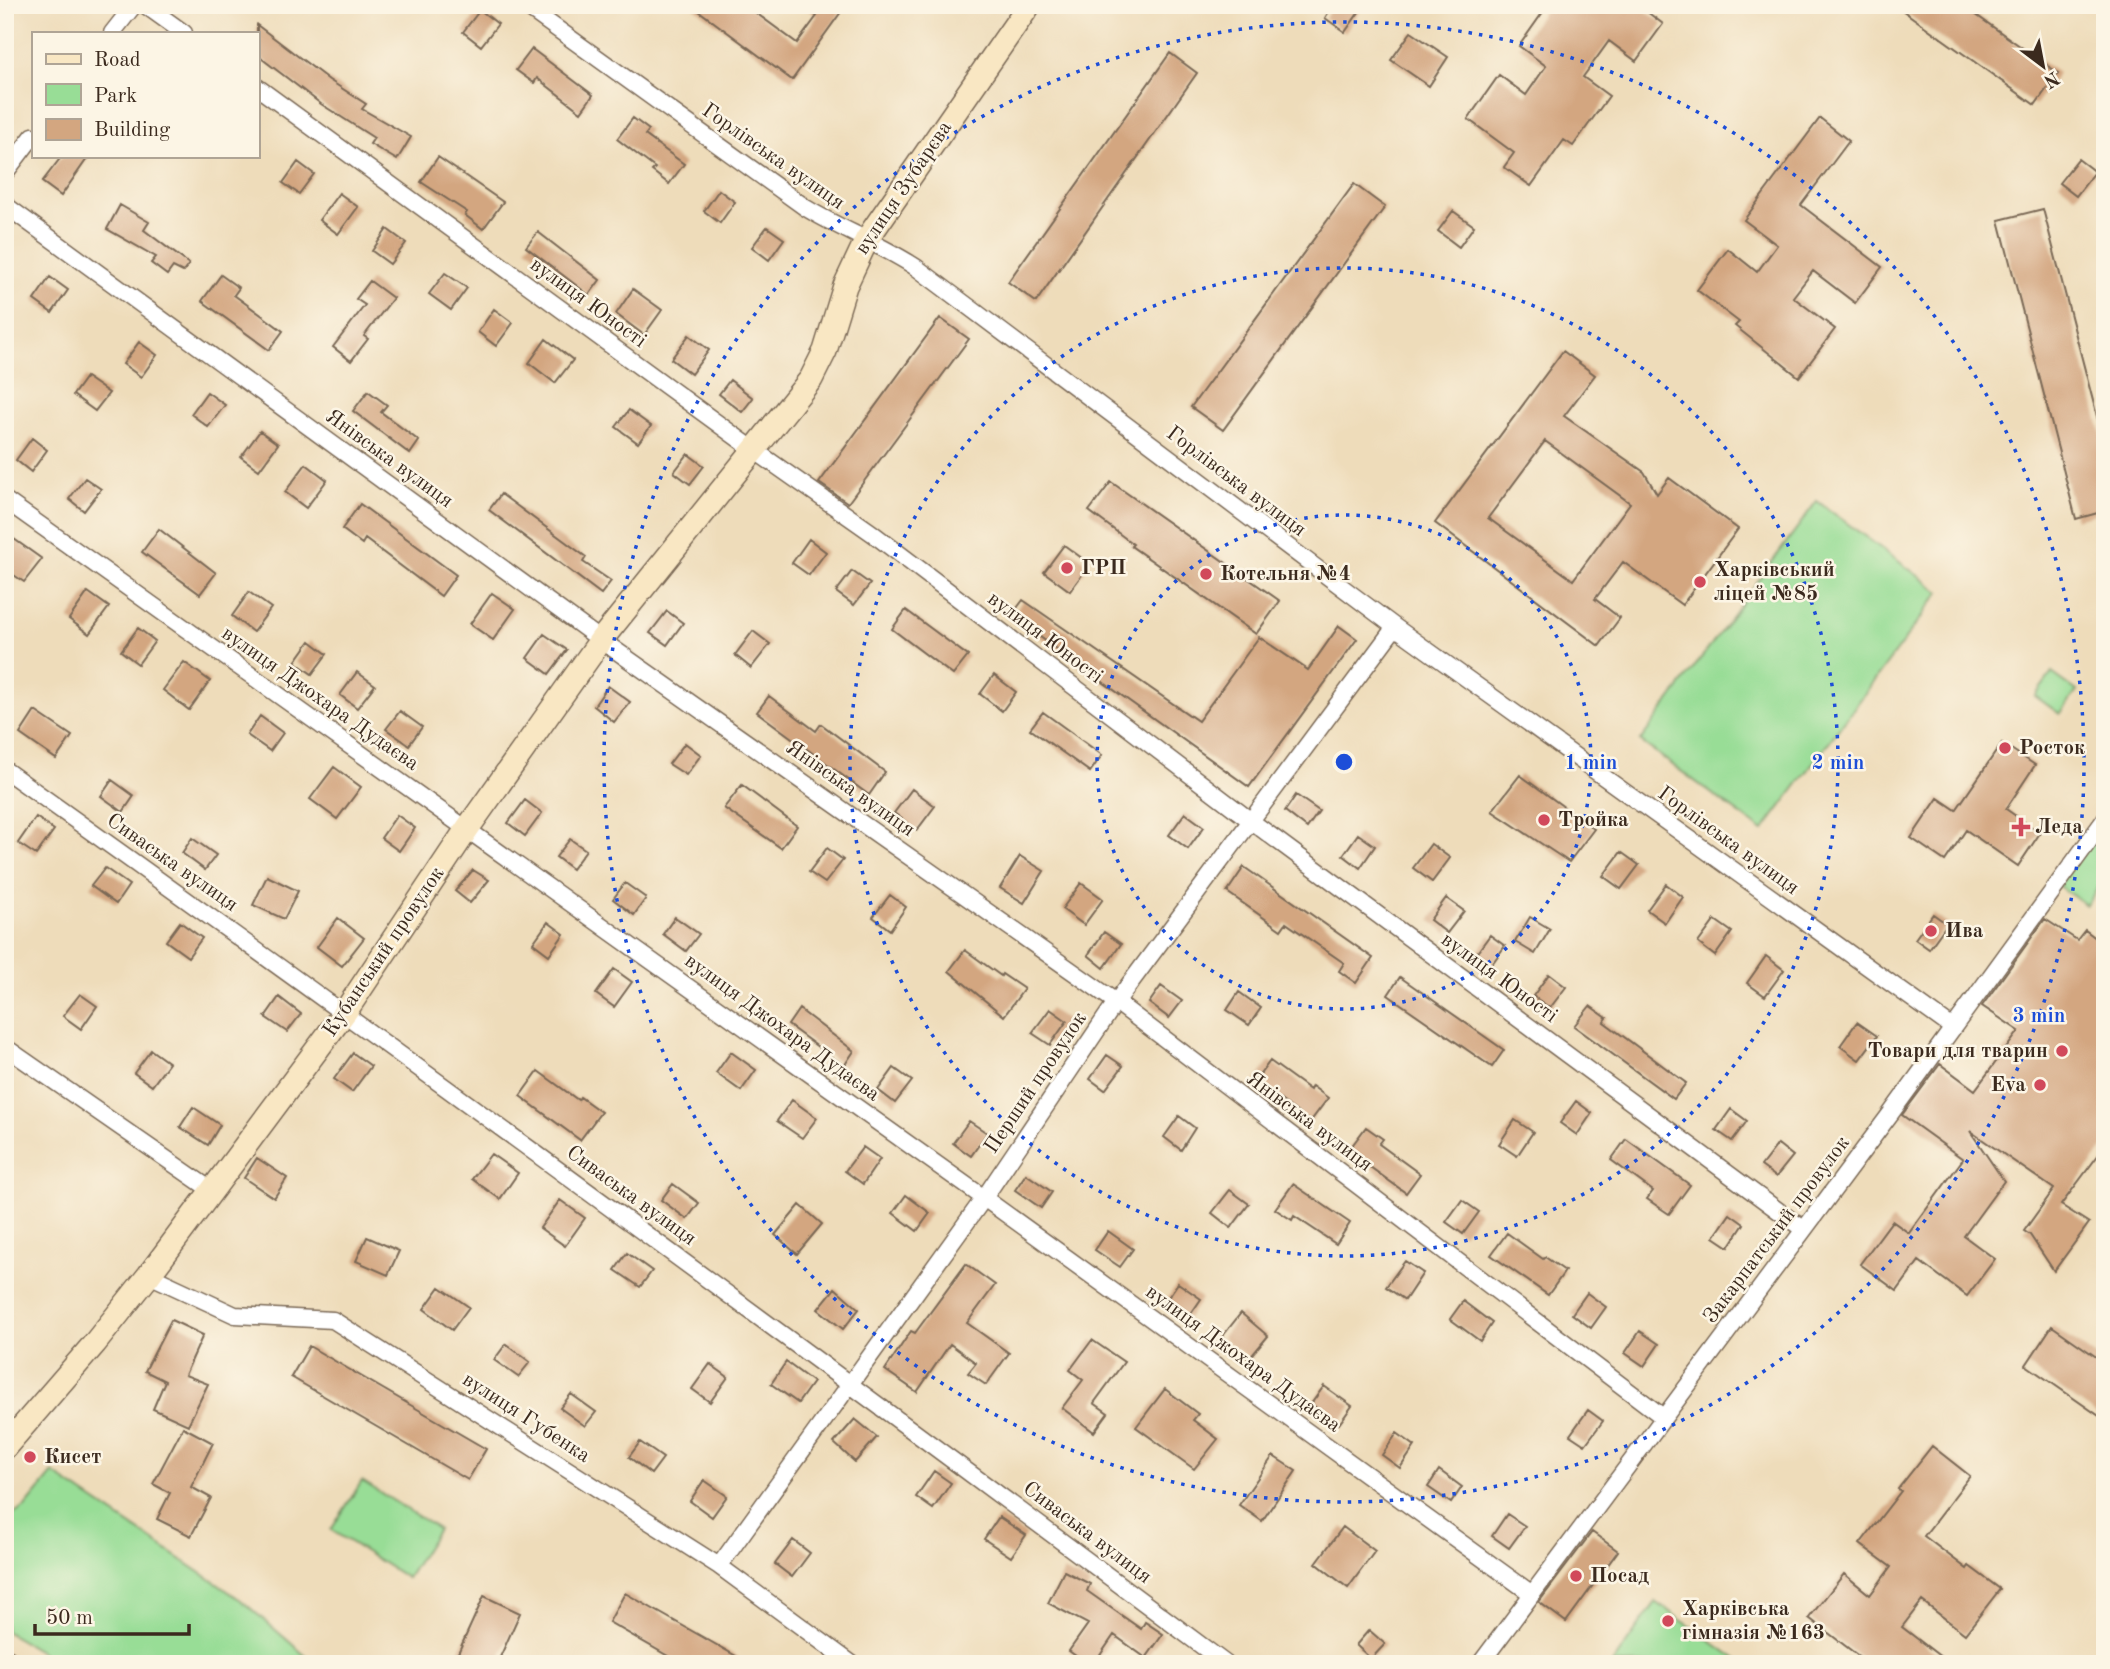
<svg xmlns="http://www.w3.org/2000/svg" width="2110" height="1669" font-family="'Old Standard TT',serif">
<rect width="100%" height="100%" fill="#fcf5e5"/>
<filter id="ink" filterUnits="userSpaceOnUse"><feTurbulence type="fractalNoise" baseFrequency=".0143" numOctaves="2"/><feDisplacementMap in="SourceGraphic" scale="14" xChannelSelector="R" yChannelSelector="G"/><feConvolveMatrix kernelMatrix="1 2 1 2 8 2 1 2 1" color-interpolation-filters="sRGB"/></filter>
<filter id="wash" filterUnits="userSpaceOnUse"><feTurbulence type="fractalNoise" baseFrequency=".00686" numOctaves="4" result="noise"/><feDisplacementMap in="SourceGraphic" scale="28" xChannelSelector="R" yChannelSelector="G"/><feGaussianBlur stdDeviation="1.57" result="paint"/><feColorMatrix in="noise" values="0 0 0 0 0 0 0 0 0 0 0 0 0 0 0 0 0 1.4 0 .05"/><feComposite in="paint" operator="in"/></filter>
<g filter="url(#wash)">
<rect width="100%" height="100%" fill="#eedcba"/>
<!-- green -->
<path fill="#98dd96" stroke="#6a845a" stroke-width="2" d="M1817,501L1940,592L1763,831L1640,741Z
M2052,673L2077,691L2060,714L2035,696Z
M2105,819V878L2086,905L2056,884Z
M53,1473L241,1600L315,1664H61L5,1631V1520L25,1507Z
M362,1481L438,1529L407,1578L331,1530Z
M1656,1602L1743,1664H1612Z"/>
<g id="blocks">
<!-- building -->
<path fill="#d3a680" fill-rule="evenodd" d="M691,5H745L797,43L817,16L801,5H846L792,80Z
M1333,5H1364L1345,32L1325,18Z
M1548,5H1638L1663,24L1636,61L1609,41L1583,77L1609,96L1573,146L1564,140L1531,186L1504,167L1514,153L1468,119L1499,75L1526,95L1546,66L1519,46Z
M1895,5H1962L2058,73L2035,105Z
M480,10L498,24L481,46L463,32Z
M257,25L329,80L366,104L362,109L411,137L397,160L370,144L374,138L321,104L257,55Z
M1411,32L1448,57L1429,86L1391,60Z
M532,49L593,95L581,112L537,78L534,83L516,70Z
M1170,53L1197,73L1036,302L1008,282Z
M633,118L649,130L645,135L684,164L669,184L652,171L655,168L617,139Z
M1820,118L1849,141L1801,205L1882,267L1855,303L1813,271L1793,297L1835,329L1799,377L1735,326L1739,322L1697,290L1728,249L1757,272L1777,245L1744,220Z
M62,156H89L61,196L42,182Z
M438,157L503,202L483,229L465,215L467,212L421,182Z
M2078,159L2095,172L2076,196L2059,183Z
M298,162L314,174L299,194L283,183Z
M1354,184L1385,207L1223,430L1191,407Z
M719,190L735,202L720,223L704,211Z
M339,193L358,207L338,234L319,220Z
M120,205L149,222L144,230L189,264L183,272L173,267L167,275L151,263L156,257L107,229Z
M2043,209L2105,447V511L2076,519L1999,220Z
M1453,211L1474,226L1459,247L1438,231Z
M767,227L784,239L769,260L752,247Z
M387,229L406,243L390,264L372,251Z
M538,232L600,280L589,295L526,247Z
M445,273L467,288L451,310L429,294Z
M221,275L239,288L234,295L283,331L269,350L202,301Z
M50,277L68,290L52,313L34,300Z
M370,281L393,298L364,336L368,339L351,361L333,347L365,305L356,299Z
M633,289L662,310L644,335L616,314Z
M494,309L513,323L496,346L478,332Z
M940,318L969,339L848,503L819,483Z
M689,335L709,350L691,374L671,359Z
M546,339L573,360L555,383L529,363Z
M139,342L157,355L141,377L123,364Z
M1563,351L1595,375L1564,416L1644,472L1657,494L1669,478L1738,529L1682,605L1623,562L1595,599L1620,618L1599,646L1435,523ZM1545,441L1630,503L1573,580L1488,518Z
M86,377L109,393L95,411L73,395Z
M730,380L753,398L742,412L719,394Z
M368,391L387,405L381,412L419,441L410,454L353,411Z
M207,392L225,405L208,427L191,414Z
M629,410L651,426L638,443L616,427Z
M260,431L278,444L259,470L241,457Z
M32,438L47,450L31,472L16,460Z
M688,454L704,466L690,484L674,472Z
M306,464L327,480L306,508L285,492Z
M85,478L101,489L84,511L69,499Z
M1111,482L1280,601L1256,634L1131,546L1133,544L1089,511Z
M501,494L586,557L583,562L611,581L601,594L489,510Z
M360,504L456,575L441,596L365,539L362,544L342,529Z
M159,529L216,573L200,594L142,552Z
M14,539L42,559L24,582L5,569V550Z
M809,539L826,552L809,575L792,563Z
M1064,545L1090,564L1070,591L1044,572Z
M852,571L870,584L854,605L836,592Z
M88,592L109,607L89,634L69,619Z
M249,592L271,608L253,632L232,616Z
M492,593L515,609L493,640L470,624Z
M1023,600L1198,721L1259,637L1308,670L1339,626L1357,639L1249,787L1011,616Z
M906,610L968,656L953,675L892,629Z
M667,611L683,623L667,645L650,633Z
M138,628L155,641L138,664L121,651Z
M753,631L770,644L751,668L735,655Z
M544,634L567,650L549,674L527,658Z
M310,641L327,654L312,674L295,662Z
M184,662L210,681L189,710L163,690Z
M357,672L375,685L357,708L340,695Z
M994,675L1016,692L1002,711L980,694Z
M608,686L630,702L614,722L594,706Z
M769,696L816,731L821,724L885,772L869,795L757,712Z
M35,711L72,736L56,759L20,734Z
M400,711L422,727L409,745L386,729Z
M1043,712L1102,755L1090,772L1030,729Z
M260,716L283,733L270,751L247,735Z
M685,743L701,755L686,775L669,764Z
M2002,743L2035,765L2006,809L2040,833L2018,866L1966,830L1945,861L1911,838L1938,798L1956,810Z
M334,767L361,787L337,819L310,799Z
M1520,775L1594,829L1569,862L1492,811Z
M112,780L134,796L123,812L101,796Z
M742,785L797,826L781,848L724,808Z
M912,789L935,806L917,830L894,813Z
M1296,795L1319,811L1307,828L1285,811Z
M525,800L542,813L525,836L508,823Z
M1185,813L1204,827L1188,849L1169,835Z
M397,815L415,828L399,851L381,838Z
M36,817L54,830L36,855L18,843Z
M1358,834L1375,846L1360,868L1343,855Z
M192,838L216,855L205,870L182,853Z
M570,839L586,850L572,869L556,857Z
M1431,844L1450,858L1432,882L1413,868Z
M827,848L843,860L825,883L809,872Z
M1621,852L1639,865L1621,889L1603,876Z
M1020,856L1044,871L1024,903L1000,888Z
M1244,867L1373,958L1356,983L1339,971L1344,963L1286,923L1281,930L1227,892Z
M105,868L129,885L116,904L91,886Z
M473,870L489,880L470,903L455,891Z
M267,876L298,891L284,919L253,905Z
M625,883L646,898L634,915L613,899Z
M1081,883L1103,899L1084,925L1062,909Z
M1666,884L1683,897L1665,923L1647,910Z
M890,895L906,907L890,930L873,917Z
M1446,898L1464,911L1447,933L1430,920Z
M1933,914L1947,924L1929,949L1915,939Z
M675,917L699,934L686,951L663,934Z
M1530,917L1550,929L1535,954L1515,942Z
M338,918L364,938L342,966L317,947Z
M2045,919L2077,940L2085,930L2105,945V1146L2061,1205L2089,1223L2054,1271L2030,1235L2024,1231L2054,1189L1970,1131L2004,1181L1964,1236L1995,1259L1967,1296L1919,1261L1897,1291L1860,1264L1892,1221L1909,1233L1963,1159L1902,1115L1940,1064L1975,1090L2019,1031L1982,1006Z
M1715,920L1732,932L1715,956L1698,943Z
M180,922L202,938L188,957L166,941Z
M548,922L564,934L549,955L533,943Z
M1104,932L1121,944L1104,968L1088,955Z
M1490,935L1505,946L1491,965L1476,954Z
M965,950L1001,976L1002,974L1024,989L1004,1016L949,971Z
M1766,956L1784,970L1765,996L1747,983Z
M614,969L632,982L614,1007L596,994Z
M1549,974L1566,987L1550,1008L1533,996Z
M1400,977L1504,1050L1492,1067L1388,995Z
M1161,986L1182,1001L1169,1018L1149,1003Z
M1239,992L1261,1008L1249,1025L1227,1010Z
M80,994L97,1006L81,1029L63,1016Z
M279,997L301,1014L287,1032L265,1017Z
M1590,1006L1607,1018L1604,1022L1686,1083L1674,1099L1574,1026Z
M799,1009L854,1051L844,1066L788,1025Z
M1050,1009L1067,1021L1050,1045L1032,1033Z
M1857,1022L1877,1036L1859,1060L1840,1046Z
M151,1050L169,1063L152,1086L134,1073Z
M731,1052L756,1070L741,1091L716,1073Z
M353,1053L371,1066L352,1092L334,1079Z
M1107,1055L1123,1066L1105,1090L1090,1079Z
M1270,1061L1310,1090L1312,1086L1328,1098L1310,1122L1255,1081Z
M894,1068L912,1081L895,1103L878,1090Z
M538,1071L578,1100L580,1097L601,1112L580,1140L520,1096Z
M792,1100L817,1118L802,1138L777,1121Z
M1576,1101L1592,1113L1577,1135L1560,1123Z
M193,1107L220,1125L208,1145L180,1127Z
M1731,1109L1747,1121L1732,1141L1716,1130Z
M1179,1116L1195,1128L1181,1150L1164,1137Z
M1515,1120L1533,1132L1517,1156L1499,1144Z
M969,1121L987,1133L971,1156L953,1143Z
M1366,1127L1383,1139L1379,1144L1420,1174L1406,1193L1348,1151Z
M1626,1139L1690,1185L1669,1214L1647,1199L1653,1191L1611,1160Z
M1778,1144L1793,1156L1776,1177L1761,1166Z
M863,1147L880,1159L863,1184L845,1171Z
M491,1154L518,1173L500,1199L472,1179Z
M257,1158L287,1178L274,1198L244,1178Z
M1026,1174L1052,1192L1041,1208L1015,1190Z
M673,1184L699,1203L687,1219L661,1200Z
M1293,1184L1350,1223L1336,1244L1294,1216L1292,1220L1275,1209Z
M1230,1190L1249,1204L1231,1228L1212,1213Z
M906,1195L930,1213L917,1231L893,1213Z
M560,1200L585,1218L565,1246L540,1228Z
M1462,1200L1479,1212L1463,1234L1446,1222Z
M800,1205L822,1224L797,1254L775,1235Z
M1730,1214L1744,1224L1729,1247L1714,1237Z
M1108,1231L1133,1249L1120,1267L1095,1250Z
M1507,1233L1543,1259L1545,1257L1565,1271L1548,1295L1491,1255Z
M367,1237L399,1251L388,1275L356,1261Z
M627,1253L652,1271L640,1287L615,1270Z
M1405,1261L1423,1273L1405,1300L1386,1287Z
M966,1264L995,1285L967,1323L1009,1353L986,1385L968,1373L976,1363L950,1344L917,1392L885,1370L911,1331L915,1333Z
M1178,1283L1201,1299L1188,1318L1165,1302Z
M440,1287L469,1307L452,1330L424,1309Z
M835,1288L859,1309L843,1329L818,1309Z
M1587,1293L1606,1307L1591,1328L1572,1314Z
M1463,1301L1492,1323L1480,1341L1450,1319Z
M1241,1313L1268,1336L1249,1359L1222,1337Z
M171,1320L203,1335L185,1375L208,1384L188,1425L153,1409L165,1381L145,1371Z
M2052,1326L2105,1363V1420L2026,1365Z
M1640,1331L1659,1344L1644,1366L1625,1353Z
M1092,1340L1124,1362L1094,1403L1108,1413L1094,1432L1062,1408L1083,1380L1070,1370Z
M506,1344L530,1362L518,1377L494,1360Z
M309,1346L486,1449L468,1480L291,1377Z
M786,1362L813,1382L798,1403L771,1384Z
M710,1364L728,1377L710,1402L692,1389Z
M1324,1386L1352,1406L1339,1424L1311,1404Z
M1165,1389L1198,1414L1193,1420L1218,1439L1194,1469L1136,1427Z
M571,1394L596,1412L585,1426L560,1408Z
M1588,1410L1603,1421L1585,1445L1570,1435Z
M855,1419L877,1437L855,1462L834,1443Z
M183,1427L213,1443L191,1487L211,1498L191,1536L157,1519L170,1493L153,1484Z
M1397,1433L1415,1446L1400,1468L1382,1455Z
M640,1442L663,1458L651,1474L629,1457Z
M1932,1446L1970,1476L1924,1536L1967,1569L1969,1566L2000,1589L1965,1634L1922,1601L1902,1627L1950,1664H1869L1809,1618L1844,1574L1870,1595L1891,1567L1860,1544L1901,1491L1898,1489Z
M1273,1456L1296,1471L1262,1521L1239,1505Z
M1439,1470L1462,1487L1451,1503L1428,1487Z
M934,1471L951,1483L933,1509L916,1497Z
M704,1480L727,1496L712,1517L690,1501Z
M1507,1514L1525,1526L1509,1548L1492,1536Z
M999,1517L1026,1535L1011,1557L984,1539Z
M1343,1527L1375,1551L1348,1588L1316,1563Z
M1592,1532L1618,1551L1566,1622L1539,1602Z
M793,1540L810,1553L792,1577L775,1564Z
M1064,1571L1090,1584L1087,1591L1141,1629L1145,1622L1163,1634L1146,1658L1114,1635L1094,1664H1087L1069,1651L1088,1624L1048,1603Z
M625,1593L750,1664H682L609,1622Z
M484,1596L520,1613L497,1664H453Z
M1369,1630L1385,1644L1371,1659L1356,1645Z"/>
</g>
</g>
<g filter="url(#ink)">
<use href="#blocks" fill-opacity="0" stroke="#7a6855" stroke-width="2"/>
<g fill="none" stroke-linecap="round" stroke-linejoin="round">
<!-- street casing -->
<g stroke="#7a6855" stroke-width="19">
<path id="street" d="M145,5L184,33
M524,5L806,208C842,230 881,244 917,268L1395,627L1953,1028
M112,33L134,5
M257,87L754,450L872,533L1251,821L1803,1229
M5,173L33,136
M5,205L601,640L1116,1002L1663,1417
M5,500L984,1198L1532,1594
M5,770C416,1063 822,1362 1226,1664
M5,1047L211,1190
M149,1275L235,1315L333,1320L719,1566L852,1664
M719,1566L984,1198L1116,1002L1395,627
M1480,1664L1891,1113L2105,819"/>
</g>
<!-- secondary casing -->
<g stroke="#7a6855" stroke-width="26">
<path id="secondary" d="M5,1447L95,1343L149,1275L345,1012L467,829L601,640L811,379L825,351L845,286L867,239L1029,5
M5,1661L10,1664"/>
</g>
<!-- street -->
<use href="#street" stroke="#fff" stroke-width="16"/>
<!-- secondary -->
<use href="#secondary" stroke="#f9e7c3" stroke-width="23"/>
</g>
</g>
<!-- distance rings -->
<g fill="none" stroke="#1d4ed8" stroke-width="3.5" stroke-dasharray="3.5 7">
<circle cx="1344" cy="762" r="247"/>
<circle cx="1344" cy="762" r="494"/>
<circle cx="1344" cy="762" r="740"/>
</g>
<!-- markers -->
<g fill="#d1495b" stroke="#fcf5e5" stroke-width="2.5">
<circle cx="1067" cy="568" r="7"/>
<circle cx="1206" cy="574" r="7"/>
<circle cx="1700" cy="582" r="7"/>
<circle cx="2005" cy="748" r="7"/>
<circle cx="1544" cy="820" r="7"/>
<path d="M2017.5 816.5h7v7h7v7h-7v7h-7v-7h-7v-7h7z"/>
<circle cx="1931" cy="931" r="7"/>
<circle cx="2062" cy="1051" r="7"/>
<circle cx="2040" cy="1085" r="7"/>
<circle cx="30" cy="1457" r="7"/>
<circle cx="1576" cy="1576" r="7"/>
<circle cx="1668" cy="1621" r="7"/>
</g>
<g text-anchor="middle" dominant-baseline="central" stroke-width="5" stroke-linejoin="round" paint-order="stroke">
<!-- street labels -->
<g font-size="21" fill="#3b2a1e" stroke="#fcf5e5">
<text transform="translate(773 157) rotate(35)">Горлівська вулиця</text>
<text transform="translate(904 188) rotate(-56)">вулиця Зубарєва</text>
<text transform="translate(588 303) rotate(36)">вулиця Юності</text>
<text transform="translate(389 459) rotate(36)">Янівська вулиця</text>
<text transform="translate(1236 482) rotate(37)">Горлівська вулиця</text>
<text transform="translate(1045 638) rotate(37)">вулиця Юності</text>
<text transform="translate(320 699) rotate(35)">вулиця Джохара Дудаєва</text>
<text transform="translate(850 789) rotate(35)">Янівська вулиця</text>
<text transform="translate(1728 841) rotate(36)">Горлівська вулиця</text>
<text transform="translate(172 863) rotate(35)">Сиваська вулиця</text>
<text transform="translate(384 952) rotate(-56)">Кубанський провулок</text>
<text transform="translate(1499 978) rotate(36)">вулиця Юності</text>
<text transform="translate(782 1028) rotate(36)">вулиця Джохара Дудаєва</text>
<text transform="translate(1036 1083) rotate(-56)">Перший провулок</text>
<text transform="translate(1309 1122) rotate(37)">Янівська вулиця</text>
<text transform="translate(631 1196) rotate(36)">Сиваська вулиця</text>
<text transform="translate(1777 1230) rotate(-53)">Закарпатський провулок</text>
<text transform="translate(1243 1359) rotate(36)">вулиця Джохара Дудаєва</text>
<text transform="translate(526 1418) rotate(33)">вулиця Губенка</text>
<text transform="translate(1087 1533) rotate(37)">Сиваська вулиця</text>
</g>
<!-- poi labels -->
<g font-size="21" font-weight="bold" fill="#3b2a1e" stroke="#fcf5e5" text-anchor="start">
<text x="1081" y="568">ГРП</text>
<text x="1714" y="570">Харківський<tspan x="1714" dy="24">ліцей №85</tspan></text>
<text x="1220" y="574">Котельня №4</text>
<text x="2019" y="748">Росток</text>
<text x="1558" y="820">Тройка</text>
<text x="2035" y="827">Леда</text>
<text x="1945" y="931">Ива</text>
<text x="2048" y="1051" text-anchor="end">Товари для тварин</text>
<text x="2026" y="1085" text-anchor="end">Eva</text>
<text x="44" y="1457">Кисет</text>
<text x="1590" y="1576">Посад</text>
<text x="1682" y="1609">Харківська<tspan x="1682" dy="24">гімназія №163</tspan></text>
</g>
</g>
<circle cx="1344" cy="762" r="10" fill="#1d4ed8" stroke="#fcf5e5" stroke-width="3.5"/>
<g font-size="21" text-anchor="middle" font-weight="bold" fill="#1d4ed8" stroke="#fcf5e5" stroke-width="5" stroke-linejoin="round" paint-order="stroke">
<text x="1591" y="769">1 min</text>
<text x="1838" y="769">2 min</text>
<text x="2039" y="1022">3 min</text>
</g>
<!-- margin -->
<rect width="2110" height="1669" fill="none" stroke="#fcf5e5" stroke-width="28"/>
<!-- legend -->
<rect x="32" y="32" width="228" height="126" fill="#fcf5e5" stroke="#afa495" stroke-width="2"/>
<rect x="46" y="54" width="35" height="10" fill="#f9e7c3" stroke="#afa495" stroke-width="2"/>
<text x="94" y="66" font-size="21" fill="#3b2a1e">Road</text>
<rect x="46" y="84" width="35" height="21" fill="#98dd96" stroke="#afa495" stroke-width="2"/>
<text x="94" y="102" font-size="21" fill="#3b2a1e">Park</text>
<rect x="46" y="119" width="35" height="21" fill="#d3a680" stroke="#afa495" stroke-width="2"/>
<text x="94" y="136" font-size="21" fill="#3b2a1e">Building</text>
<!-- north arrow -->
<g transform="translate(2043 66) rotate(148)" stroke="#fcf5e5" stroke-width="5" paint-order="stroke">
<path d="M0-5L12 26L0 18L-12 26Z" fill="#3b2a1e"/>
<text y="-10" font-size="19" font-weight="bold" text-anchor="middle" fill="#3b2a1e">N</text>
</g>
<!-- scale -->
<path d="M35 1624v10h154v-10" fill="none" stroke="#3b2a1e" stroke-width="3.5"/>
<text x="46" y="1624" font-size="21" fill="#3b2a1e" stroke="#fcf5e5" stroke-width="5" paint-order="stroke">50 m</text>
</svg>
